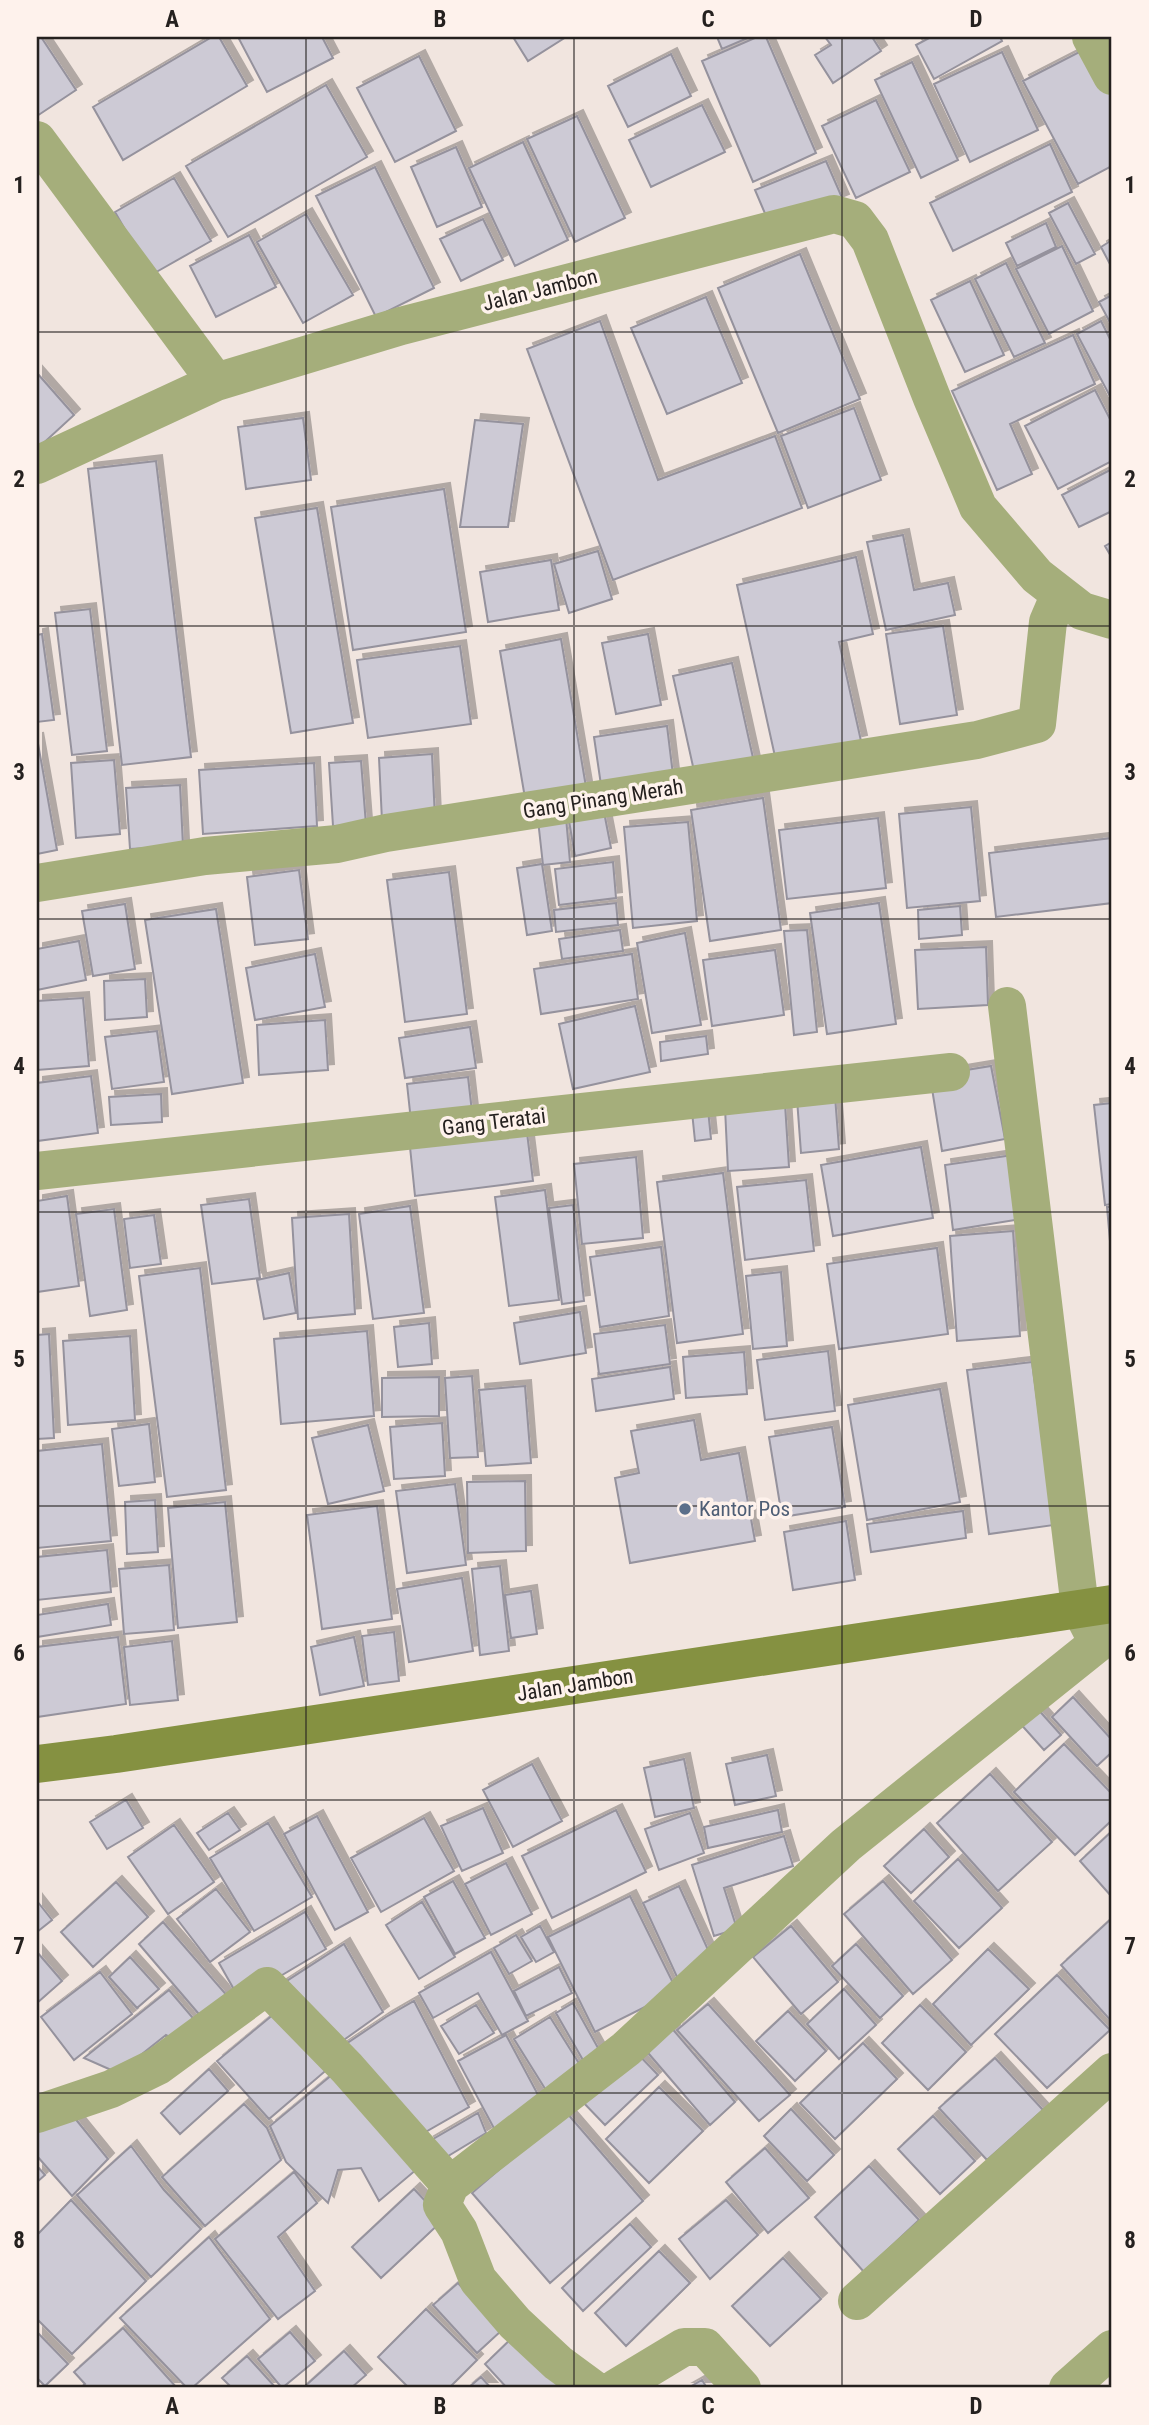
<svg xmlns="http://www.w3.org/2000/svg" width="1149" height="2425" font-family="'Roboto Condensed',sans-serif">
<defs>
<filter id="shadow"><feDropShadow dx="6" dy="-6" stdDeviation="0" flood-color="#0004"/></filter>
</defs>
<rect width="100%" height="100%" fill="#f1e5df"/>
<!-- building -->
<path fill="#cdcad5" stroke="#95929d" stroke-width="2" filter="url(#shadow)" d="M37,37H41L76,90L37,116Z
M212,37H219L247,86L123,160L93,107Z
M238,37H322L333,58L267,92Z
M513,37H566L528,61Z
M717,37H750L722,49Z
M757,37H766L816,153L753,182L702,61Z
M825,37H872L881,51L833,83L815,55L831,45Z
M931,37H1000L1002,41L934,79L916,45Z
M1089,47L1112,91V166L1078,184L1023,81Z
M1002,52L1038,130L970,162L934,84Z
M671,54L691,96L628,127L608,86Z
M419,56L456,131L395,162L357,88Z
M912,62L958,160L921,178L875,80Z
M326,85L367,157L228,237L186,166Z
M876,100L910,172L856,198L822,126Z
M702,105L725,152L651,187L629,140Z
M577,116L625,218L575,242L527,139Z
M523,142L568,240L515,266L469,168Z
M1050,144L1072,192L953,251L930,203Z
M456,147L482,207L437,227L411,167Z
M826,161L843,200L772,230L755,190Z
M375,167L434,288L376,317L316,196Z
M174,178L211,241L151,275L115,212Z
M1068,203L1095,254L1076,264L1049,213Z
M306,214L353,295L303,323L257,242Z
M483,219L503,260L461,281L440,239Z
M1046,223L1056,247L1017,266L1006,243Z
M249,235L276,287L216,317L190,266Z
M1112,240V268L1101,247Z
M1062,246L1093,311L1049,334L1016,269Z
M800,254L860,399L778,433L718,288Z
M1006,263L1045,343L1014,357L975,279Z
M970,281L1004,355L965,372L931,300Z
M1112,295V326L1099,302Z
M706,297L742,383L667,414L631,328Z
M600,321L658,480L775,436L802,508L613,580L527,349Z
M1101,321L1112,343V400L1077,334Z
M1073,335L1095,384L1010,424L1032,474L997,490L952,391Z
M37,373L74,415L37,449Z
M1095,390L1112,423V461L1058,489L1025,426Z
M854,408L881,480L808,508L781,436Z
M303,418L311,480L246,489L238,427Z
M475,420L523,424L508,527H460Z
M156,461L191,757L122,765L88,469Z
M1112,469V511L1079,527L1062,495Z
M444,489L466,632L353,650L331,507Z
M317,508L353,723L291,733L255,518Z
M903,535L914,590L948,583L955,615L886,630L867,542Z
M1112,542V558L1105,546Z
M598,551L612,599L569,613L554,564Z
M856,557L873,634L839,642L861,741L776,761L737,585Z
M551,560L559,610L488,622L480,572Z
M90,609L107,751L72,755L55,613Z
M943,626L957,715L900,724L886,634Z
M42,634L54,720L37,722V635Z
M648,634L661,705L616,714L602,643Z
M561,639L586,787L525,798L500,651Z
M460,646L471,724L368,738L357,660Z
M732,663L755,767L696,780L673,676Z
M667,726L673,775L601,785L594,737Z
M37,738L57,850L37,854Z
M432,754L435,819L382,821L379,758Z
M114,760L120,834L76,838L71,763Z
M361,761L366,825L333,826L329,763Z
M314,763L317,826L203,834L199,770Z
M180,785L183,846L130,849L126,788Z
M763,798L781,930L710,941L691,810Z
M603,807L611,848L575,856L568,815Z
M971,807L980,901L907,908L899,814Z
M566,818L570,862L543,865L538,820Z
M878,818L886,888L787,899L779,830Z
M688,822L697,921L633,928L624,827Z
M1112,838V903L996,917L989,853Z
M613,862L616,898L559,905L555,869Z
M542,864L552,931L527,935L517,868Z
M299,870L308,939L255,945L247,877Z
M449,872L467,1014L405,1022L387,880Z
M616,903L618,925L556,932L554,910Z
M879,903L896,1024L827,1034L810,913Z
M125,904L135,969L93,976L82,911Z
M960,906L962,935L919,939L918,910Z
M216,909L243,1083L172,1094L145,920Z
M620,930L623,951L562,959L559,939Z
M807,930L817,1032L794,1035L784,931Z
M685,933L701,1025L652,1033L637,943Z
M79,941L86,980L37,990V949Z
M986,947L988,1005L918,1009L915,950Z
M775,950L784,1015L712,1026L703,960Z
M315,954L325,1007L255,1020L246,968Z
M632,954L638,999L541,1014L534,969Z
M145,979L147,1017L105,1020L104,981Z
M83,998L89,1066L37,1070V1001Z
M635,1006L650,1072L573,1089L559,1024Z
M325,1020L328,1070L259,1075L257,1025Z
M470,1027L476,1068L405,1078L399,1038Z
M157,1031L164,1082L112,1089L105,1037Z
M706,1036L708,1054L661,1061L660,1042Z
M991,1066L1005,1139L942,1151L930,1076Z
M91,1076L98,1133L37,1141V1083Z
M468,1077L472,1112L411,1121L407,1084Z
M161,1094L162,1122L111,1125L109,1097Z
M835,1096L839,1149L801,1153L797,1099Z
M707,1100L711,1139L695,1141L691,1102Z
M1112,1103V1204L1105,1205L1094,1105Z
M785,1104L789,1167L728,1171L725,1108Z
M527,1133L533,1181L415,1196L410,1147Z
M921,1147L933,1218L833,1236L821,1165Z
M1019,1154L1028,1218L953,1230L945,1165Z
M636,1157L643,1238L582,1244L574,1164Z
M723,1173L743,1334L677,1343L657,1182Z
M806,1180L814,1251L745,1260L737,1187Z
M545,1190L559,1300L509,1306L495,1197Z
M67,1196L79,1286L37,1292V1201Z
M249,1199L260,1278L212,1284L201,1205Z
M573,1205L584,1301L562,1304L549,1208Z
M410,1206L424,1313L373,1319L359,1214Z
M1107,1207H1112V1264Z
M114,1209L127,1310L90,1316L76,1214Z
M349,1214L355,1314L298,1319L292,1218Z
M154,1215L161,1264L130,1268L124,1219Z
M1013,1231L1020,1336L957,1341L950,1236Z
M661,1247L669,1316L600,1327L590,1257Z
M937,1248L948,1334L839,1349L827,1264Z
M200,1268L226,1490L167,1497L139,1276Z
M781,1272L787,1346L753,1349L746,1276Z
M289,1273L296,1313L264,1319L257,1280Z
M580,1312L586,1353L520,1364L514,1323Z
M429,1323L432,1364L398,1367L394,1327Z
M665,1325L670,1364L599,1374L594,1334Z
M367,1331L374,1416L281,1424L274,1339Z
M49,1334L54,1438L37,1439V1335Z
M130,1336L135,1420L68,1425L63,1341Z
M828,1351L835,1411L765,1420L757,1360Z
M744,1352L747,1394L686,1398L683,1357Z
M1032,1362L1054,1525L989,1534L967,1370Z
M670,1367L674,1399L596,1411L592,1379Z
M472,1376L478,1457L450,1458L445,1378Z
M439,1377V1416L382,1417V1378Z
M525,1386L531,1463L486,1466L479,1390Z
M940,1389L960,1502L867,1520L848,1405Z
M694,1420L701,1460L739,1453L755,1541L630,1563L615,1478L639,1473L631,1431Z
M442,1423L445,1476L394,1479L390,1427Z
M149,1424L155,1482L119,1486L112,1429Z
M368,1425L384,1491L328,1504L312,1438Z
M832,1427L845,1507L782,1517L769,1437Z
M102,1444L111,1541L37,1548V1451Z
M525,1481L526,1551L468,1553L467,1482Z
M455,1484L466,1565L407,1573L396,1491Z
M155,1500L158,1552L127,1554L125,1502Z
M225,1502L237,1622L178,1628L168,1508Z
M377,1506L392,1619L322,1629L307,1515Z
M963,1511L966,1538L871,1552L867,1524Z
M846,1521L855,1580L793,1590L784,1532Z
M107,1550L111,1592L37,1600V1557Z
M169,1565L174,1630L124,1634L119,1569Z
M500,1566L509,1651L480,1655L472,1569Z
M462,1578L473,1651L409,1662L397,1589Z
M531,1591L537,1634L511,1638L505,1595Z
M108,1604L111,1625L37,1637V1615Z
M394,1632L399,1681L368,1685L362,1636Z
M118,1637L126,1704L37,1717V1647Z
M354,1637L364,1686L320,1695L311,1647Z
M172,1641L178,1700L130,1705L124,1647Z
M1073,1697L1112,1740V1752L1097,1766L1052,1717Z
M1035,1706L1061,1735L1044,1750L1018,1721Z
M1064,1744L1112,1794V1820L1075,1855L1014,1792Z
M767,1755L776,1796L735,1805L726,1764Z
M684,1759L694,1808L655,1817L644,1768Z
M532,1764L562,1821L513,1847L483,1790Z
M990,1774L1052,1842L998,1891L937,1823Z
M126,1800L143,1828L107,1849L90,1822Z
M483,1808L503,1853L462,1871L441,1826Z
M616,1810L646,1872L552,1918L522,1856Z
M778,1810L782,1832L708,1848L704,1827Z
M228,1813L240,1830L209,1850L197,1833Z
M690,1813L704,1853L659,1870L645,1829Z
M317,1816L368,1912L335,1930L284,1834Z
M424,1818L454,1871L381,1912L351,1858Z
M268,1823L312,1897L254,1931L210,1858Z
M174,1825L214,1882L168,1914L128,1857Z
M924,1829L949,1857L911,1893L884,1866Z
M1112,1831V1897L1080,1861Z
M784,1836L793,1866L724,1888L737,1929L714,1936L692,1865Z
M958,1859L1002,1908L959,1948L914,1901Z
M506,1863L532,1914L491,1935L465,1884Z
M453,1881L485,1938L455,1954L424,1897Z
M883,1881L952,1960L913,1994L844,1914Z
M116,1882L148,1917L93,1967L61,1932Z
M679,1886L714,1963L678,1979L643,1903Z
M216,1889L250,1932L210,1962L177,1919Z
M630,1896L677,1991L595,2032L548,1937Z
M37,1901L52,1920L37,1932Z
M422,1902L455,1957L419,1979L386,1925Z
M305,1912L326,1949L240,2000L219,1963Z
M1112,1918V2022L1061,1965Z
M163,1922L230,1999L204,2020L139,1944Z
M540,1926L554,1952L536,1962L521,1937Z
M791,1926L838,1982L801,2014L753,1957Z
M516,1935L532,1961L509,1974L494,1948Z
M344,1944L383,2012L334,2047L276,1988Z
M856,1944L903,1996L880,2018L832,1966Z
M988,1949L1029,1989L971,2045L933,2004Z
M37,1952L62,1981L37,2003Z
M491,1952L528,2021L502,2035L478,1993L433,2018L419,1993Z
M130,1957L159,1989L137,2008L109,1977Z
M559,1967L572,1993L526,2016L514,1991Z
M100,1972L132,2014L74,2060L41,2017Z
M1057,1975L1110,2030L1047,2088L995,2034Z
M844,1989L876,2025L839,2059L807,2024Z
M169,1990L198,2024L175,2040L166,2035L118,2073L84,2058Z
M414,2001L469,2107L415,2138L340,2048L386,2017Z
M573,2003L603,2057L587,2067L556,2013Z
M708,2004L790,2095L759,2121L677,2030Z
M476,2005L494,2033L459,2054L441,2026Z
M920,2005L966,2052L928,2090L882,2043Z
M280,2009L330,2067L269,2119L217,2061Z
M788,2011L826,2051L795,2081L756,2041Z
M550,2017L585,2073L549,2095L514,2039Z
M669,2025L735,2102L710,2125L643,2047Z
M506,2035L544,2106L496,2132L458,2061Z
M863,2043L897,2079L835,2139L800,2103Z
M633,2049L658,2075L605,2125L580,2099Z
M995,2058L1043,2110L987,2160L939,2108Z
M209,2069L228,2091L180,2134L161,2113Z
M339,2069L423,2164L379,2201L361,2168L338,2170L328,2203L286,2162L270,2126Z
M659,2087L703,2131L649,2183L606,2139Z
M244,2104L267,2128L281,2160L205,2226L162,2177Z
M791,2109L834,2155L807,2181L764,2136Z
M69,2111L108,2159L72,2196L37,2156V2125Z
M566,2112L643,2201L550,2283L472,2193Z
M478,2113L486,2133L440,2161L428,2142Z
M933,2116L975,2161L940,2194L898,2149Z
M131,2146L164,2190L201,2229L151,2277L77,2195Z
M765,2148L809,2198L768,2233L726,2182Z
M37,2166L45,2175L37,2182Z
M869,2166L919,2220L864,2272L815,2217Z
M294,2172L317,2203L278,2237L315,2291L278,2319L215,2239Z
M414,2189L443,2220L381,2278L352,2247Z
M71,2200L146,2281L72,2354L37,2319V2235Z
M726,2200L758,2235L710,2279L679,2239Z
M630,2224L651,2247L583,2311L562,2288Z
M209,2237L270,2319L192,2388H187L120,2318Z
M659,2251L690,2283L626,2346L595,2313Z
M783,2258L821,2299L770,2346L732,2306Z
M458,2283L501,2331L477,2353L433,2305Z
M426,2309L477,2360L449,2388H409L378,2357Z
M123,2328L177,2388H80L85,2384L74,2372Z
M37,2332L68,2364L45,2386L37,2378Z
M290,2332L315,2361L282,2388L258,2359Z
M517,2333L563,2383L557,2388H507L485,2364Z
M344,2351L366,2375L351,2388H303Z
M247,2356L276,2388H232L222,2378Z
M481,2377L491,2388H468Z
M702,2380L707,2388H688Z"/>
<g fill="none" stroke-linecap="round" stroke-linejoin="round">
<!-- minor -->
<path stroke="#a5ae7b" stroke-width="38" d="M1091,37L1112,76
M37,140L216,382L401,326L834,214L855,220L870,240L932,398L978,507L1037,576L1082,611L1112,620
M37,465L216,382
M37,883L205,856L337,844L386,833L977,740L1037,724L1048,622L1060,594
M1007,1006L1080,1608L1095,1637
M37,1171L951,1072
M37,2114L111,2089L158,2066L267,1986L347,2068L450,2185
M857,2301L1112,2072
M592,2388L558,2363L515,2323L478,2280L459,2231L442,2205L450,2185L626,2049L846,1845L1098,1643
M616,2388L684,2347H705L742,2388
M1068,2388L1112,2349"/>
<!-- secondary -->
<path stroke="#859141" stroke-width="38" d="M37,1764L116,1754L1112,1604"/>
</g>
<!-- grid -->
<path fill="none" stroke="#25211f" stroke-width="2" stroke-opacity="0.55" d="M306,37V2388M574,37V2388M842,37V2388M37,332H1112M37,626H1112M37,919H1112M37,1212H1112M37,1506H1112M37,1800H1112M37,2093H1112"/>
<!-- markers -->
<circle fill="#5c6f8a" stroke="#fef2ec" stroke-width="2.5" cx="685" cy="1509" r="7"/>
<g text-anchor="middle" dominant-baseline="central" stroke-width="7" stroke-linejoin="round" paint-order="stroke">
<!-- street labels -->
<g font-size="21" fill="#25211f" stroke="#fef2ec">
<text transform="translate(540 290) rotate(-14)">Jalan Jambon</text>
<text transform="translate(603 799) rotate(-9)">Gang Pinang Merah</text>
<text transform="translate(494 1122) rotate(-7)">Gang Teratai</text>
<text transform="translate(575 1685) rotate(-9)">Jalan Jambon</text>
</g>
<!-- service labels -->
<g font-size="21" fill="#4e5e75" stroke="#fef2ec" text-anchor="start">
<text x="699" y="1509">Kantor Pos</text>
</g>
</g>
<!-- border -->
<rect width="1149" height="2425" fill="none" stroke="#fef2ec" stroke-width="77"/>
<rect x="38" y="38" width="1072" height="2348" fill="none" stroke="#25211f" stroke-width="2.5"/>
<g font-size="23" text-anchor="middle" font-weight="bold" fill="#25211f">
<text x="172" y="27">A</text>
<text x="440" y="27">B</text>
<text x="708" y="27">C</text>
<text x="976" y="27">D</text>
<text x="19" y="193">1</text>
<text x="1130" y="193">1</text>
<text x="19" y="487">2</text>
<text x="1130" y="487">2</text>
<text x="19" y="780">3</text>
<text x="1130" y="780">3</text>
<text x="19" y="1074">4</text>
<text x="1130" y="1074">4</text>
<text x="19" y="1367">5</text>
<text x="1130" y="1367">5</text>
<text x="19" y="1661">6</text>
<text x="1130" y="1661">6</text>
<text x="19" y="1954">7</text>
<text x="1130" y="1954">7</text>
<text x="19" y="2248">8</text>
<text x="1130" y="2248">8</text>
<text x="172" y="2414">A</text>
<text x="440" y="2414">B</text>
<text x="708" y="2414">C</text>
<text x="976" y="2414">D</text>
</g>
</svg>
